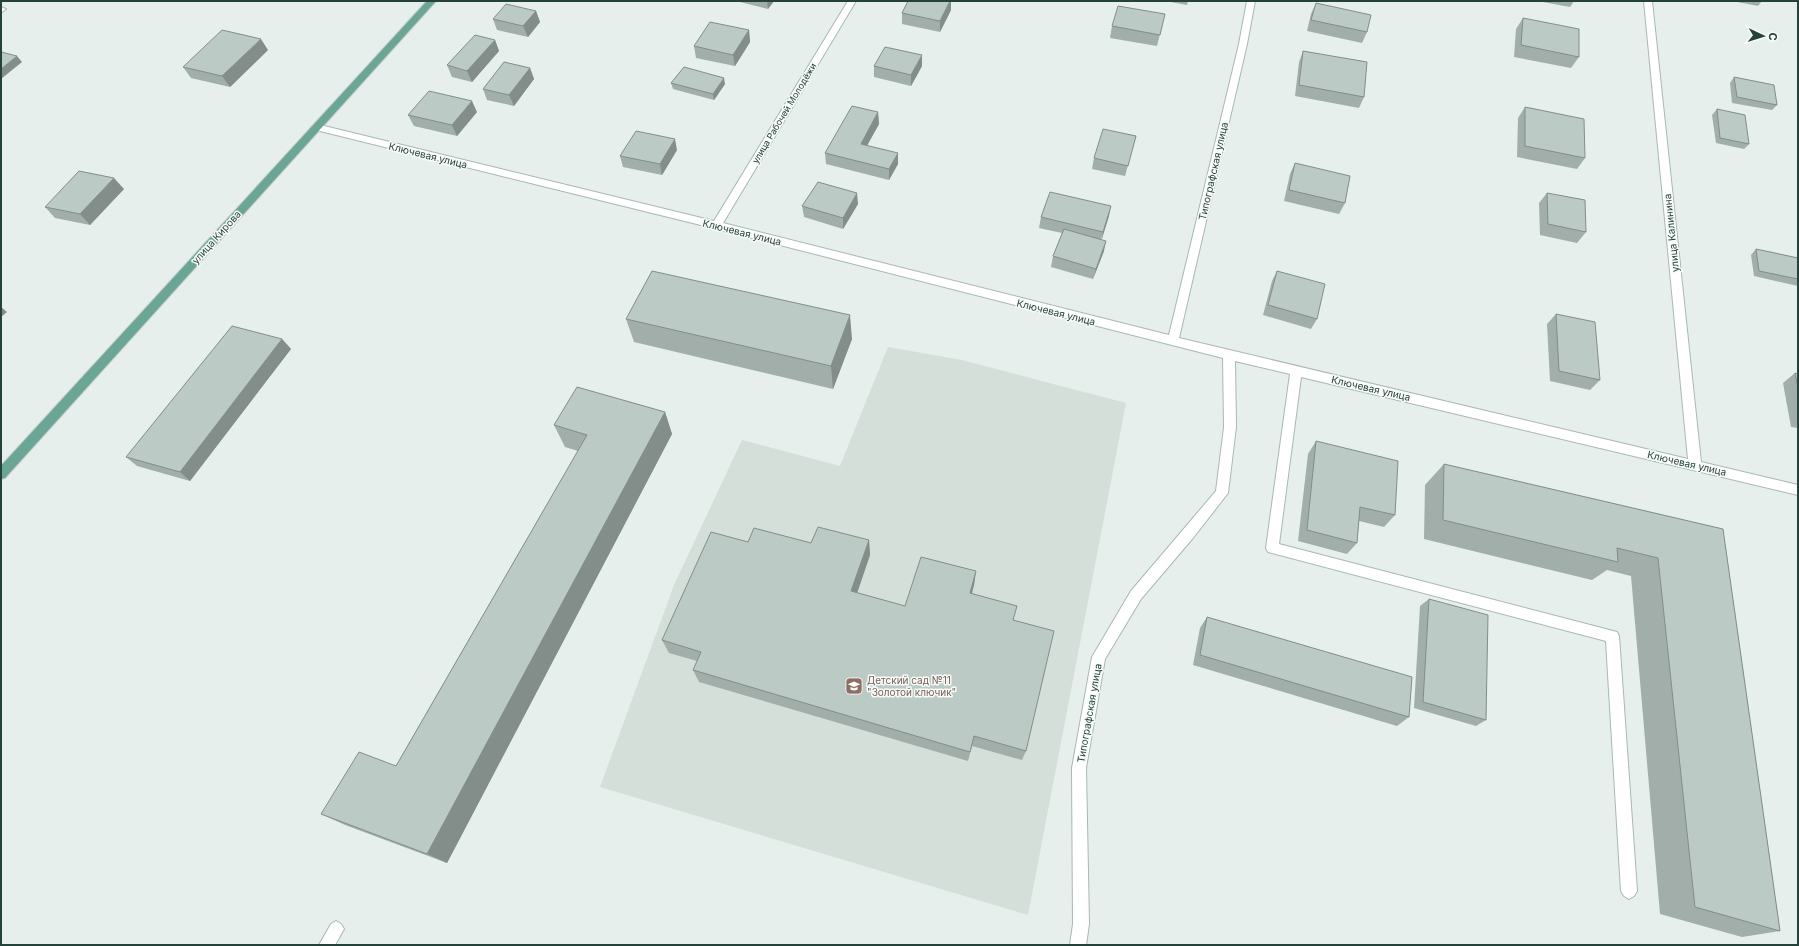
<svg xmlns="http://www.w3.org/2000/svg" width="1799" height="946" font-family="Inter,sans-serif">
<rect width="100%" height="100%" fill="#e6efeb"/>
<!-- built -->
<path fill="#d4dfda" d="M888,347L962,360L1126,403L1028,915L600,787L674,585L742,440L840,466Z"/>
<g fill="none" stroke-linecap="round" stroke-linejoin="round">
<!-- minor casing -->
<g stroke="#a8b8b2" stroke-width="2">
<path id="minor" d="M848,1H856L723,223L1169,335L1239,44L1247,1H1255L1247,44L1179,338L1688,459L1644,1H1652L1701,462L1798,485V495L1301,377L1279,544L1617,632L1619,636L1637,891L1634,896L1629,899L1624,896L1621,891L1606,641L1268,552L1266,548L1290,374L1235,361L1236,427L1228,493L1193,538L1141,599L1105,659L1086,768L1089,924L1086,945H1070L1073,924L1072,768L1092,657L1131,591L1216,491L1224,427L1223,358L717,229L316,130L311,127L316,124L714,221Z
M1,7L6,9L1,13Z
M336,921L341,924L344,929L335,945H319L331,924Z"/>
</g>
<!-- major casing -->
<g stroke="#c2cac8" stroke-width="2">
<path id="major" d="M427,1H436L5,478L1,479V466Z"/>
</g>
<!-- minor -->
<use href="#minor" fill="#fff" fill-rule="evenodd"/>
<!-- major -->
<use href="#major" fill="#6aa596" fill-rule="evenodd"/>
</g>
<!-- wall -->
<path fill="#a1aea9" d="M736,1H774L768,9Z
M908,1H951V10L940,32L902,24V13Z
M1165,1H1188L1187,5Z
M1537,1H1574L1570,7Z
M1732,1H1762L1758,6Z
M1316,3L1367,32L1362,43L1307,31L1311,14Z
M536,11L540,22L528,37L497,30L493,19Z
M1165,14L1157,46L1110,38L1112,26Z
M1523,18L1579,57L1571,68L1514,57L1516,29Z
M749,30L750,42L735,66L696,58L694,46Z
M495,40L499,51L472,82L452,77L447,65Z
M268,50L230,87L191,78L183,67Z
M1303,51L1364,97L1359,108L1295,96L1299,62Z
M874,66H922L911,86L874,77Z
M530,68L534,79L514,106L487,100L483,89Z
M1734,77L1777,105L1772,110L1732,103L1730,83Z
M671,83L725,84L714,100L673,89Z
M1525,107L1585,158L1577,169L1517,157L1518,118Z
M1717,109L1749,144L1744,149L1716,143L1712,115Z
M477,112L457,136L414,126L408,115Z
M878,112L879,124L867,145L898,164L889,180L826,164L825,153Z
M1136,136L1125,176L1092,169L1094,158Z
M677,150L662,175L623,167L620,156Z
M1295,163L1345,203L1339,214L1284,201L1290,174Z
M124,189L90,225L55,218L45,207Z
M1547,193L1586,232L1577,243L1540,235L1539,203Z
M858,204L843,229L804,217L802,206Z
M1109,216L1101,240L1104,251L1093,279L1051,267L1053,256L1062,233L1039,228L1041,217Z
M1756,249L1798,258V286L1754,276L1751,255Z
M1277,271L1317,319L1311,329L1263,315L1272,281Z
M1556,314L1600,380L1590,390L1550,381L1547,324Z
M626,319L852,339L833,389L634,342Z
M282,339L291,349L190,481L137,466L126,457Z
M1795,373L1798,374V428L1791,427L1783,383Z
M665,412L672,434L447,863L345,825L321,814L396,766L578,451L565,447L554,425Z
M1316,441L1395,515L1384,527L1359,521L1357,543L1347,554L1298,541L1308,454Z
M1444,464L1723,529L1780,931L1742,937L1660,914L1631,576L1607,570L1592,580L1424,539L1425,485Z
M869,540L870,555L857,593L905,606L976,571L974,585L972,593L1013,620L1026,751L1022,760L972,746L968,761L699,682L693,670L697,661L669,653L662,640L748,542L811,543Z
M1429,599L1486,720L1476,726L1414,708L1420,606Z
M1207,617L1409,717L1397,726L1193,665L1200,628Z"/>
<!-- shaded-wall -->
<path fill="#838d89" d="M767,1H774L768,9Z
M950,1H951V10L940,32V21Z
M536,11L540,22L528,37L523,26Z
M749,30L750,42L735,66L733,55Z
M261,39L268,50L230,87L222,76Z
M495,40L499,51L472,82L467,71Z
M922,55V66L911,86V75Z
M17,56L22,62L1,79V69Z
M530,68L534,79L514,106L509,95Z
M724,78L725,84L714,100L713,94Z
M472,101L477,112L457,136L452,125Z
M878,112L879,124L862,155L861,144Z
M675,139L677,150L662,175L660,164Z
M898,153V164L889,180V169Z
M114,178L124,189L90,225L80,214Z
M857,193L858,204L843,229V218Z
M1111,206L1109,216L1101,242L1103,232Z
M1106,241L1104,251L1093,279L1096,269Z
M1,307L7,312L1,317Z
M850,315L852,339L833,389L831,366Z
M282,339L291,349L190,481L180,472Z
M665,412L672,434L447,863L427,854Z
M869,540L870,555L853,605L851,591Z
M976,571L974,585L968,607L970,593Z"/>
<!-- building -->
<path fill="#bbcac4" stroke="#838d89" d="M908,1H950L940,21L902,13Z
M1316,3L1371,15L1367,32L1311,20Z
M506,4L536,11L523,26L493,19Z
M1118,6L1165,14L1160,35L1112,26Z
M1523,18L1579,29V57L1521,45Z
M710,22L749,30L733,55L694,46Z
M222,30L261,39L222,76L183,67Z
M475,35L495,40L467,71L447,65Z
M885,47L922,55L911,75L874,66Z
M1303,51L1367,62L1364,97L1299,85Z
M1,52L17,56L1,69Z
M504,62L530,68L509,95L483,89Z
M684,67L724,78L713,94L671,83Z
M1734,77L1774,85L1777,105L1737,97Z
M429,91L472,101L452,125L408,115Z
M852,106L878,112L861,144L898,153L889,169L825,153Z
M1525,107L1584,119L1585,158L1525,146Z
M1717,109L1745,115L1749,144L1720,138Z
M1103,129L1136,136L1128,166L1094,158Z
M636,131L675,139L660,164L620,156Z
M1295,163L1350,176L1345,203L1289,190Z
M79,171L114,178L80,214L45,207Z
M818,182L857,193L843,218L802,206Z
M1050,192L1111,206L1103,232L1041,217Z
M1547,193L1585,200L1586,232L1548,224Z
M1064,229L1106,241L1096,269L1053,256Z
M1756,249L1798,258V279L1759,271Z
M652,271L850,315L831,366L626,319Z
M1277,271L1325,284L1317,319L1268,305Z
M1556,314L1595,322L1600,380L1559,371Z
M232,326L282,339L180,472L126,457Z
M1795,373L1798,374V387Z
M577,387L665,412L427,854L321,814L359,752L396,766L587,435L554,425Z
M1316,441L1398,461L1395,515L1360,507L1357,543L1307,530Z
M1444,464L1723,529L1780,931L1695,907L1658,558L1617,548L1618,562L1443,520Z
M818,527L869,540L851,591L905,606L921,557L976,571L970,593L1017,606L1013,620L1054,631L1026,751L974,736L970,752L693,670L701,652L662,640L711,532L748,542L754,528L811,543Z
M1429,599L1488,615L1486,720L1423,702Z
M1207,617L1412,677L1409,717L1200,655Z"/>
<!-- icons -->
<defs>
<g id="school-square" transform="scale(0.9)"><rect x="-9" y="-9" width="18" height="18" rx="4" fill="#8d6e63" stroke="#f7fbf9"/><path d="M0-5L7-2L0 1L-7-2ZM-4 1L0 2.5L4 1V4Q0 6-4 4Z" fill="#fff"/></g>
</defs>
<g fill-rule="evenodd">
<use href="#school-square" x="854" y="686"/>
</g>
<g text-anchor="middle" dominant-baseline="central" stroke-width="3" stroke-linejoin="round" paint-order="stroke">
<!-- far-street labels -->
<g font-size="9" fill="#24423a" stroke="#f7fbf9">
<text transform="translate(784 113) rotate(-59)">улица Рабочей Молодёжи</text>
</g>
<!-- street labels -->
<g font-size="10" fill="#24423a" stroke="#f7fbf9">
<text transform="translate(428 155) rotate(14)">Ключевая улица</text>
<text transform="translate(1213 171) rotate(-77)">Типографская улица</text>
<text transform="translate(742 232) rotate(14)">Ключевая улица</text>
<text transform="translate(1671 233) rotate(-96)">улица Калинина</text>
<text transform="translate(216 237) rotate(-48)">улица Кирова</text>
<text transform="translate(1056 312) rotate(14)">Ключевая улица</text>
<text transform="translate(1371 388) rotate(13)">Ключевая улица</text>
<text transform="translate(1687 463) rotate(13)">Ключевая улица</text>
<text transform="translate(1089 713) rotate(-80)">Типографская улица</text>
</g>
<!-- education labels -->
<g font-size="10" fill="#785e54" stroke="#f7fbf9" text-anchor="start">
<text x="867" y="680">Детский сад №11<tspan x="867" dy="12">"Золотой ключик"</tspan></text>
</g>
</g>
<!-- border -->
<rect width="1799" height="946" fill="none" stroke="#24423a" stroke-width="4"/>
<!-- north arrow -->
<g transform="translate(1763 36) rotate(94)" stroke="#f7fbf9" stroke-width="3" paint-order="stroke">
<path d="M0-3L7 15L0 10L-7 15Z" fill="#24423a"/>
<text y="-6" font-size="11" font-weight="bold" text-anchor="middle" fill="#24423a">С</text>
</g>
</svg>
